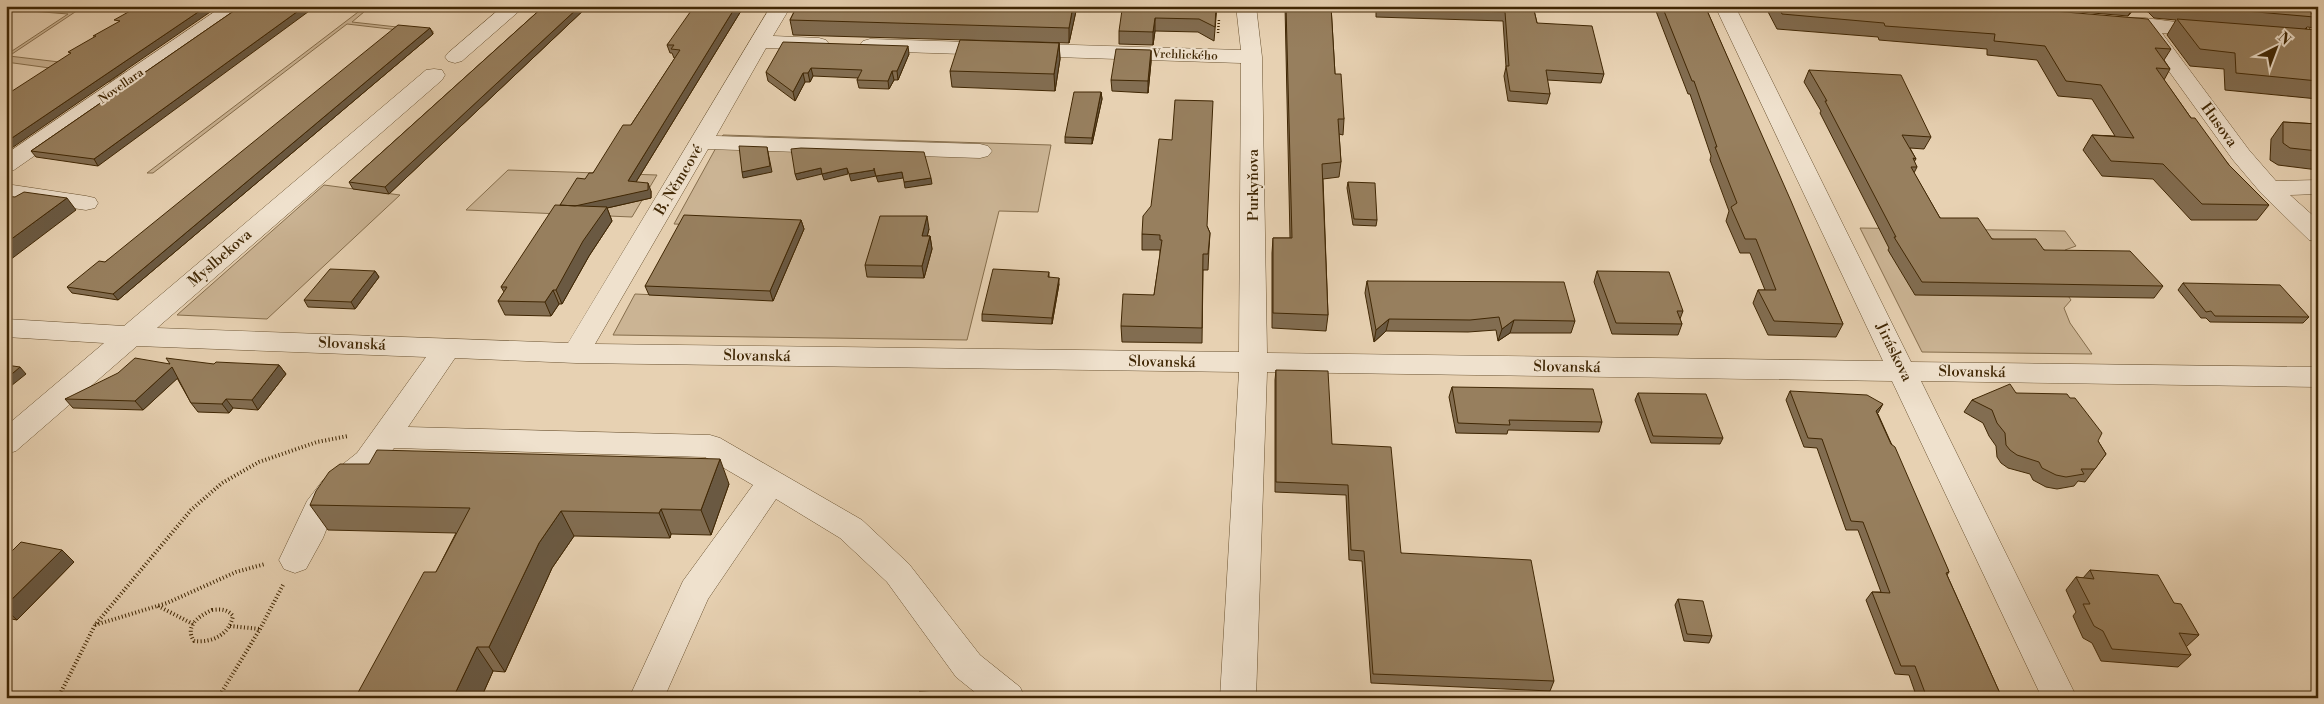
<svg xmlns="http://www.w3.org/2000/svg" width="2324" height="704" font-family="'Libre Bodoni',serif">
<rect width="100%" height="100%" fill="#e7d1b2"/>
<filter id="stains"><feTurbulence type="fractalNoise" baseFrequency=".004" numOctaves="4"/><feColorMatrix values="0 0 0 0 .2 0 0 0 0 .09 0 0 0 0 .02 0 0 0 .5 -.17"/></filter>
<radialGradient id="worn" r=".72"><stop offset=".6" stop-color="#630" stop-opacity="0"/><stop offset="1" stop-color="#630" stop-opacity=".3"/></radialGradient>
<!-- green -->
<path fill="#cbb494" stroke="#866e4c" d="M6,6H84L9,56L126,70L110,82L95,79L101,75L6,62V55L68,14L6,9Z
M366,6H371L352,22L433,31V34L347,24L153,173H147Z
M723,135L1051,145L1038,212L999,211L967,340L613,335L635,294L773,300L803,229L674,224Z
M508,170L657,175L632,217L466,210Z
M324,185L400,195L267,319L177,315Z
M1860,228L2065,231L2076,246L2065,250L2060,284L2071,300L2064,308L2070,323L2092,354L1922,352Z"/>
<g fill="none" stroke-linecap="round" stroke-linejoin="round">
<!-- minor casing -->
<g stroke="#6a5230" stroke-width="1">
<path id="minor" d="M223,6H247L244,10L14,170L6,172V154Z
M503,6H525L462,61L455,63L448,61L445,57L448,53Z
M771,6H791L773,36L819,38L826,40L829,44L826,48L819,50L766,48L716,136L980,144L988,146L992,151L988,156L980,158L708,149L595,344L1239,352L1241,63L870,51L863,49L860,45L863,41L870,39L1241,50L1236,6H1256L1262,57L1267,353L1883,361L1715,6H1735L1911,362L2318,367V387L1921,381L2077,698H2042L1892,381L1267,372L1256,698H1220L1239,372L576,363L455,358L408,427L710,435L720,438L862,520L909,564L980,655L1020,687L1025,698H982L956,677L887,582L840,538L776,499L708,599L664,698H629L683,581L753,485L705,457L394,448L379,469L345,496L332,515L323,538L306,569L295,573L284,569L279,560L307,501L323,480L357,453L426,357L137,346L16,451L6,454V426L104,343L6,337V319L124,326L426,70L434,69L442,70L445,75L442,80L157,328L568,343Z
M2116,17L2145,18L2215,27L2218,31L2215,35L2208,37L2162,33L2249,150L2276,181L2318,180V194L2290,195L2318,220V242L2309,240L2261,193L2233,160L2140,31L2109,27L2106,23L2109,19Z
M6,184L86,196L95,198L98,203L95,208L86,210L6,198Z"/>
</g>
<!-- path-far1 -->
<path stroke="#402704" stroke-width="2.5" stroke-dasharray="1 2" stroke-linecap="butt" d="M2303,29L2318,30
M1218,33L1219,19"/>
<!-- path -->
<path stroke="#402704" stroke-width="4" stroke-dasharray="1 2.5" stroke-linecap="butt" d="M158,606L193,624
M212,610C221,609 227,609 233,616C229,635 212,643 194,641C184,626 199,616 212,610Z
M95,625L167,603L236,572L265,564
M230,626L260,629
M58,698L95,625L191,510L222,483L259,462L317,442L348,436
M218,698L260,629L283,585"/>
<!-- minor -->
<use href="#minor" fill="#efe1cd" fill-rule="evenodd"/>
</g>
<!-- wall -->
<path fill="#826d51" stroke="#402704" d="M241,6L98,166L36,157L31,151Z
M544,6H588L389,194L353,189L349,182Z
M701,6H744L636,182L651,191V198L607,208L612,221L589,256L562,304H559L551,316L505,315L498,301L504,292L501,287L560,205L585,179L593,173L631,125L675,58H674L672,53H670L667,45Z
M797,6H1076V11L1069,43L793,35L790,20Z
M1217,6L1214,41L1198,32L1155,31L1153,45L1119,44V31L1153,10Z
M1285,6H1331L1335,74L1344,119L1343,135L1339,134L1341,162L1339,177L1323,179L1328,315L1326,331L1272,328V253L1273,238H1290Z
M1376,6H1533L1537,23L1604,74L1601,83L1547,80L1550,94L1547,104L1508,101L1504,76L1506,67L1503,21L1376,17Z
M1654,6H1705L1843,324L1836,337L1768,335L1753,303L1758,290H1765L1750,253H1740L1726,221L1729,211L1710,160L1711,156L1690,94H1688Z
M1765,6H1994L2171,49L2164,60L2170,69L2164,80L2191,118L2229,165L2269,205L2257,220H2191L2153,179L2102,176L2083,150L2092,135L2115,136L2092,99L2058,96L2037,60L1987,55V49L1879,40L1878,37L1777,29Z
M2010,6H2317L2318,24L2315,28L2307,27L2305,29L2318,30V99L2225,90L2224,69L2190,66L2167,35L2176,20L2154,18L2148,12L2140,9L2133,10L2128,16Z
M430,28L433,34L118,300L72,293L67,287L105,262Z
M1059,43L1060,59L1055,91L952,87L950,71Z
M1151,50V62L1148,93L1112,91L1111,80Z
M909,54L898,80H894L889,89L859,88L857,80L858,78L813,76L810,82H805L795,101L768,81L766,72Z
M1809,70L1931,137L1924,149L1910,148L1916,159L1914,162L1917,167L1914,173L1940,218L1992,239L2044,250L2163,286L2154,298L1915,295L1888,250L1889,248L1820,113L1821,111L1804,82Z
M1101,92L1102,99L1092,144L1065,143V137Z
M2283,122L2318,124V170L2278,165L2270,160L2271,139Z
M1348,182L1377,220L1376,226L1353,225L1347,188Z
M801,220L804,229L773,301L649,295L645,286Z
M1207,226L1210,233L1209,249L1208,270H1203L1202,343L1122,342L1121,326L1154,295L1160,255V250H1142V234Z
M929,229L927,236H930L932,249L924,278L867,277L865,265Z
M375,271L379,277L355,309L308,307L304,300Z
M1597,271L1683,311L1680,319L1682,324L1678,335L1612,334L1594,282Z
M1049,272V277L1059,284L1052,324L982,321V314Z
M1367,281L1575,321L1571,333H1510L1498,341L1496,330L1468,332L1386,331L1374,342L1365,293Z
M2183,283L2309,317L2303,323L2210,322L2206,318H2201L2178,290Z
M170,364L279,365L286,374L258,410L233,408L229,413L198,412L191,403L177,378L143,410L73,408L65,399Z
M1276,370L1332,444L1401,553L1554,681L1550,691L1371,683L1362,561L1349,560L1346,495L1275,492V380Z
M1452,387L1602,422L1599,432L1508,430L1507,434L1456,433L1449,397Z
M1790,391L1878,414L1949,572L1947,575L2002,698H1917L1909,675L1895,674L1866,600L1872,592H1881L1858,530H1846L1817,448L1804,447L1786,400Z
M1638,393L1723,438L1720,444L1651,443L1635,400Z
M2016,393L2098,441L2106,454L2085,482L2078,481L2074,486L2057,489L2046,487L2033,480L2030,474L2008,468L2001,463L1997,457L1996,446L1989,436L1983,423L1964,412L1972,400Z
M729,484L711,535L671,534L670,538L574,536L552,568L505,672L493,671L481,698H355L436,572L456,533L328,530L310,505Z
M6,557L74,562L17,620L6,618Z
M2090,570L2174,603L2199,635L2186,647L2191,655L2178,667L2101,661L2092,643L2083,638L2073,616L2076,612L2066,590L2076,577L2083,578Z
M1678,599L1712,636L1709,643L1684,641L1675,605Z
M919,692L1041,698H921Z"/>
<!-- shaded-wall -->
<path fill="#6a5942" stroke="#402704" d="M207,6H219L6,152V142Z
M305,6H316L98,166L94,159Z
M580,6H588L389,194L385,187Z
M736,6H744L631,190L628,181Z
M1073,6H1076V11L1069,43V28Z
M2134,6H2142L2140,9L2133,10L2128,16Z
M1155,18V31L1153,45V32Z
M430,28L433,34L118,300L113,294Z
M1059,43L1060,59L1055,91L1054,74Z
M908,46L909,54L898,80L897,71Z
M1151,50V62L1148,93V81Z
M811,68L813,76L810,82L808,73Z
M892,71L894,80L889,89L888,81Z
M803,73L805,82L795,101L793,92Z
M1101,92L1102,99L1092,144V138Z
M767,147L772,172L743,178L742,172Z
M821,168L822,174L797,180L795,174Z
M847,168L848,174L824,180L822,174Z
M874,170L876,176L851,181L849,174Z
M902,172L903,178L878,182L876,176Z
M931,178L932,184L905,188L904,182Z
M648,183L651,191V198L607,208L612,221L589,256L562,304L556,290L557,210Z
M67,198L76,210L6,263V243Z
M927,216L929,229L924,249L922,236Z
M801,220L804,229L773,301L770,291Z
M930,236L932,249L924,278L922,266Z
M375,271L379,277L355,309L351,302Z
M1059,278V284L1052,324V318Z
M553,290L559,304L551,316L545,302Z
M1389,319L1386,331L1374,342L1376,330Z
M1514,320L1510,333L1498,341L1502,329Z
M279,365L286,374L258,410L252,400Z
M20,367L26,374L6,390V379Z
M172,367L179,377L143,410L135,401Z
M226,399L233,408L229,413L222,404Z
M1883,404L1878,413L1871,420L1876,411Z
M720,459L729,484L711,535L701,510Z
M661,509L671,534L670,538L659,513Z
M561,511L574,536L552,568L505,672L489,647L539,543Z
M62,550L74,562L17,620L6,610V605Z
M477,647L493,671L481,698H453Z"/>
<!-- building -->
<path fill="#977f5e" stroke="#402704" d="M139,6H207L6,142V95L71,53L68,52L96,36H93L120,21L114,20Z
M241,6H305L94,159L31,151Z
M544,6H580L385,187L349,182Z
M701,6H736L628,181L648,183V190L575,206L560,205L577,178L585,179L589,173H593L623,125H631L680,50L671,49L674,45H667L693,8H700Z
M797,6H1073L1069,28L790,20Z
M1154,6H1216L1215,27L1199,19L1155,18L1153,32L1119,31L1122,10H1153Z
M1286,6H1331L1335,74H1341L1344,119H1338L1341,162L1322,164L1328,315L1273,313V238H1292Z
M1377,6H1533L1537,23L1592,26L1604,74L1546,70L1550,94L1510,91L1506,66H1509L1505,12L1378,8Z
M1662,6H1705L1791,201L1843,324L1774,321L1758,290H1776L1756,239H1745L1731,207L1737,203L1715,147H1717L1694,81H1692Z
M1778,6H1994L2148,19L2171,49L2155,48L2170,69L2156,68L2191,118H2195L2229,165L2269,205L2202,204L2163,164L2111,161L2092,135L2134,138L2101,85L2066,81L2045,46L1994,41L1995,34L1885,26L1884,23L1782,14Z
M2188,6H2317L2318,13H2311L2314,17Z
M2177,19L2318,30V81L2236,73L2235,53L2200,49Z
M398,25L430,28L113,294L67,287L99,261L105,262Z
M960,40L1059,43L1054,74L950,71Z
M783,42L908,46L897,71H892L888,81L857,80L862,70L811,68L808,73H803L793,92L766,72Z
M1116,49L1151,50L1148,81L1111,80Z
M1809,70L1901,75L1931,137L1902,135L1916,159L1913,158L1917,167H1911L1940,218H1978L1992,239H2036L2044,250L2130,251L2163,286L1922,282L1894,237H1896L1825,101H1827Z
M1074,92H1101L1092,138L1065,137Z
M1175,100L1213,101L1207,226L1210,233L1208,254H1203L1202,328L1121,326L1123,294L1154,295L1162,240H1160V235L1142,234L1143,216L1151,206L1159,139L1172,140Z
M2283,122L2318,124V151L2290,148L2283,143Z
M739,146L767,147L770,166L742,172Z
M801,148L924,152L931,178L904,182L902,172L876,176L874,168V170L849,174L847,168L822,174L821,168L795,174L791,149Z
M1348,182L1375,183L1377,220L1354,219Z
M24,192L67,198L6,243V196L15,197Z
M555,205L607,207L583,241L556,290H553L545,302L498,301L507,287H501Z
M684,215L801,220L770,291L645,286Z
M880,216H927L922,236H930L922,266L865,265Z
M330,269L375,271L351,302L304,300Z
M993,269L1049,272L1048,277L1059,278L1052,318L982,314Z
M1597,271L1669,272L1683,311H1677L1682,324L1616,323Z
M1367,281L1564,282L1575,321L1514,320L1502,329L1499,317L1470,320L1389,319L1376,330Z
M2183,283L2280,285L2309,317L2215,316L2211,311L2206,312Z
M135,358L170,364L166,358L214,364L216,362L279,365L252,400L226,399L222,404L191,403L172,367L135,401L65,399L118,373Z
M6,365L20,367L6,379Z
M1276,370L1328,371L1332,444L1391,447L1401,553L1531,560L1554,681L1373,674L1364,551L1351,550L1348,485L1276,482Z
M2010,384L2016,393L2067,394L2070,398H2075L2102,433L2098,441L2106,454L2095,469H2081L2084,474L2066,477L2056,475L2042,468L2039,462L2017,455L2010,450L2006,445L2005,433L1997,423L1992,410L1972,400Z
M1452,387L1593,389L1602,422L1509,420L1510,425L1458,423Z
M1790,391L1867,395L1883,404L1876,411L1891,444L1895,447L1948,569L1949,572L1946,573L2002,698H1927L1915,666H1901L1872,592L1890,593L1863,522L1851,521L1822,439L1808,438Z
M1638,393L1706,394L1723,438L1653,436Z
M377,450L720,459L701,510L661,509L659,513L561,511L539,543L489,647H477L453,698H355L424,572H436L470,508L310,505L316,491L329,472L340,464H369Z
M21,542L62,550L6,605V557Z
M2090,570L2158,575L2174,603L2181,604L2199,635L2179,633L2191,655L2112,649L2103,631L2094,626L2083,604H2090L2076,577L2094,579Z
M1678,599L1703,601L1712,636L1687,634Z
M919,692L1041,698H931Z"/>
<g text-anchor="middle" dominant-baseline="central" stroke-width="4" stroke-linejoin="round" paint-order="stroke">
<!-- far-street labels -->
<g font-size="12" fill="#402704" stroke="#efe1cd">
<text transform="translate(1185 55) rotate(2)">Vrchlického</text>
<text transform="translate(121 86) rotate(-35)">Novellara</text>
</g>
<!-- street labels -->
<g font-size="15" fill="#402704" stroke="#efe1cd">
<text transform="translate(2219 125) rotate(54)">Husova</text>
<text transform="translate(679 180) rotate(-59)">B. Němcové</text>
<text transform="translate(1253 185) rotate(-90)">Purkyňova</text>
<text transform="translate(220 258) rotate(-41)">Myslbekova</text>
<text transform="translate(352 344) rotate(2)">Slovanská</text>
<text transform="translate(1894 352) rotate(64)">Jiráskova</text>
<text transform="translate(757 356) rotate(1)">Slovanská</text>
<text transform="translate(1162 362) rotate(1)">Slovanská</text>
<text transform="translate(1567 367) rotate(1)">Slovanská</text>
<text transform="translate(1972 372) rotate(1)">Slovanská</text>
</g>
</g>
<!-- margin -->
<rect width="2324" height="704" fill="none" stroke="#e7d1b2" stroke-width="25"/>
<rect x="8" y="8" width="2309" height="689" fill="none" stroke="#402704" stroke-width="2.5"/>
<rect x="12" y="12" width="2299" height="679" fill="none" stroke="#402704"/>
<!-- north arrow -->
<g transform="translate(2276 48) rotate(42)" stroke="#efe1cd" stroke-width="4" paint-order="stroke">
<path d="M0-4L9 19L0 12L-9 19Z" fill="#402704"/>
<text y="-8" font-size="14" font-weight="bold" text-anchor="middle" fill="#402704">N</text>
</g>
<rect width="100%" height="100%" filter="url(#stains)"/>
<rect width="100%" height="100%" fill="url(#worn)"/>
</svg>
